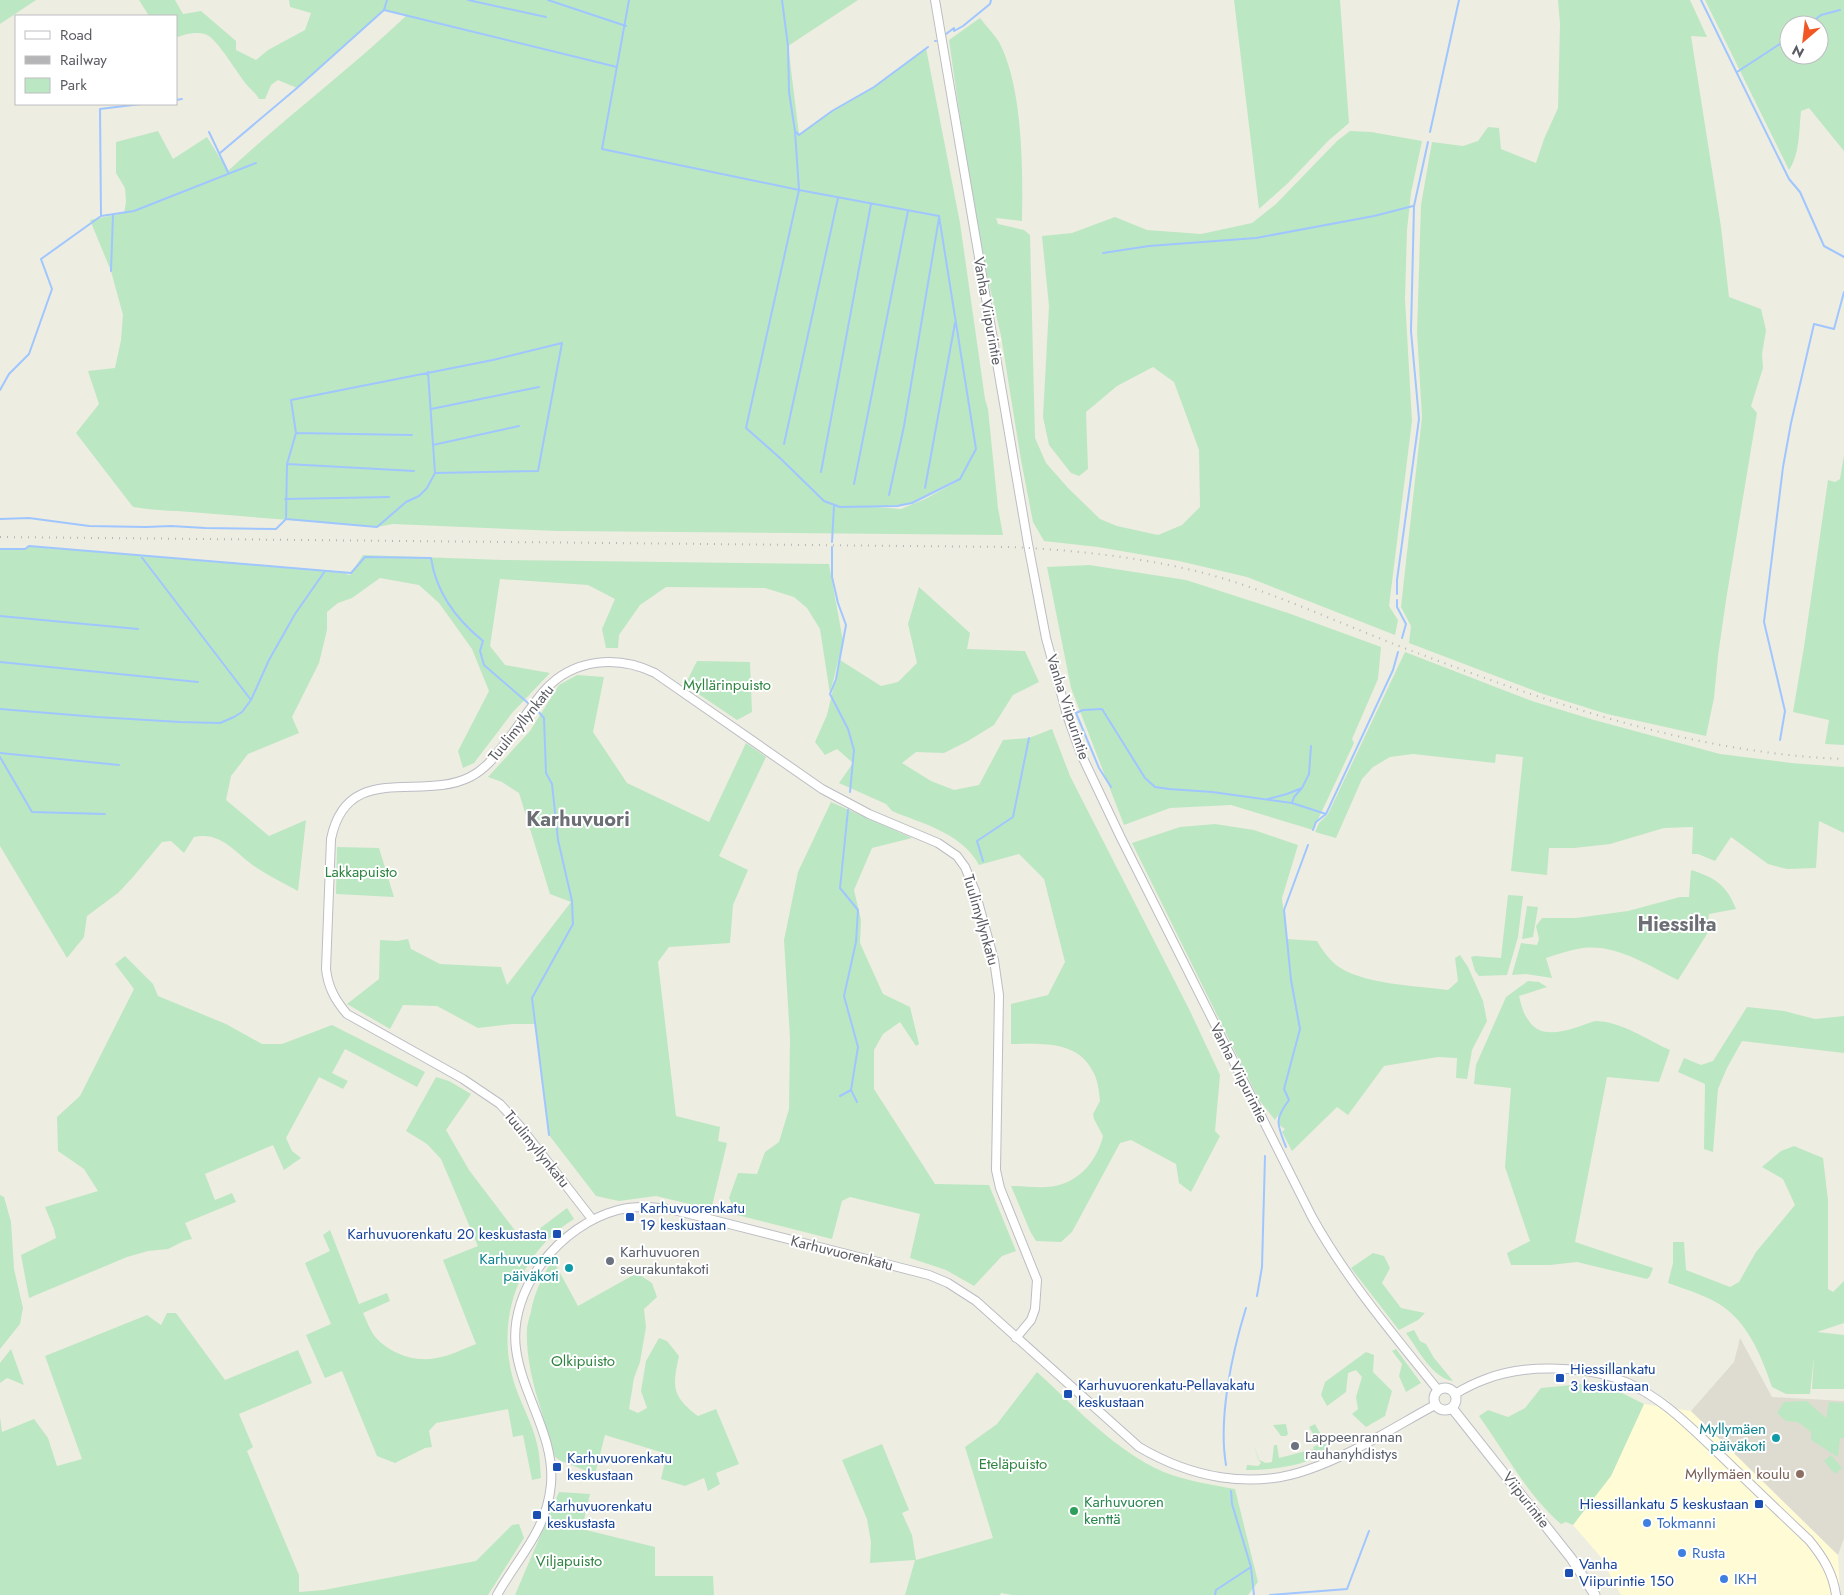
<svg xmlns="http://www.w3.org/2000/svg" width="1844" height="1595" font-family="Jost,sans-serif">
<rect width="100%" height="100%" fill="#eeede1"/>
<!-- commercial -->
<path fill="#fffcd5" d="M1644,1404L1691,1411L1838,1555L1840,1595H1621L1600,1556L1573,1525L1611,1476Z"/>
<!-- education -->
<path fill="#dedcd0" d="M1740,1338L1772,1397L1844,1401V1538L1838,1555L1691,1411L1734,1362Z"/>
<!-- green -->
<path fill="#bce7c3" fill-rule="evenodd" d="M0,0H36L0,24Z
M139,0H175L183,14L201,11L236,41V50L256,60L268,50L305,30L311,13L290,7L289,0H858L788,46L799,134L832,111L874,87L926,48L960,223L985,399L988,409L998,508L1003,535L558,531L393,524L377,527L177,511C163,511 147,509 133,507L76,433L99,404L88,371L115,368L121,340L123,315L111,271L90,220L124,213L126,202L125,188L116,173V142L158,131L173,159L207,137L228,171C286,117 349,70 406,16L384,10L297,88L278,80L271,85L265,99H259C255,92 251,90 246,84C238,74 217,39 207,35C198,31 184,34 176,38V16H149ZM958,481L925,499L901,509L876,507C887,505 899,507 911,503C927,498 942,484 958,481Z
M1234,0H1340L1349,123L1328,141L1288,183L1259,209Z
M1558,0H1690L1707,37L1691,36L1721,227L1729,297L1761,309L1766,330L1762,354L1763,368L1751,406L1757,413L1726,600L1718,656L1714,698L1706,736L1607,714L1543,694L1409,643L1411,626L1401,607L1422,417L1417,332L1421,205L1432,142L1463,146L1478,141L1488,127L1499,128L1501,149L1536,163L1544,139L1558,108L1560,24Z
M1705,0H1844V151L1809,108L1801,111C1799,129 1800,154 1789,170ZM1789,25H1819V55H1789Z
M980,18C986,26 994,34 999,42C1023,87 1023,171 1022,221L996,218L998,224L1024,230L1030,235L1035,438L1046,463L1069,489L1100,519L1117,526L1158,535L1182,525L1200,507L1199,450L1174,382L1153,367L1117,386L1086,412L1088,469L1079,476L1071,473L1049,445L1043,417L1049,306L1042,236L1072,233L1115,217L1147,230L1201,234L1252,223L1276,204L1337,141L1350,131L1371,132L1422,141L1411,193L1407,230L1405,299L1412,421L1389,606L1398,620L1395,635L1247,577L1179,561L1098,547L1044,541L1033,522L1021,460L1001,336L984,262L969,181L949,40Z
M1844,455V745L1825,744L1829,720L1793,712L1804,647L1828,480L1835,482L1840,479Z
M29,546L347,572L346,574L350,575L363,555L504,560L829,564L843,641L830,694L820,629L807,608L794,597L765,588L666,587L640,605L619,635L618,648H606L602,629L615,599L588,585L500,579L490,646L505,665L550,673L512,713L474,763L463,768L458,751L489,691L472,649L439,603L419,585L380,578L352,598L338,603L327,612V630L319,663L292,717L299,733L248,754L231,776L226,800L269,836L306,820L298,891C285,884 271,877 257,868C236,855 223,831 194,837L184,853L171,841L162,842L133,877L118,893L87,916L84,937L67,958L0,846V549H25Z
M1089,565L1186,580L1288,613L1381,647L1378,679L1352,739L1354,743L1313,830L1231,805L1170,808L1124,825L1071,688L1047,567Z
M919,587L970,633L967,649L1025,651L1039,682L1013,695L994,725L968,741L944,753L916,752L902,763L931,781L954,790L979,785L1003,740L1029,738L1052,729L1070,776L1190,1011L1220,1075L1215,1131L1220,1136L1191,1192L1179,1183L1176,1164L1131,1140L1120,1143L1072,1232L1061,1242L1036,1241L1030,1231L1011,1186C1023,1186 1035,1188 1047,1187C1076,1185 1096,1164 1103,1136L1094,1119L1093,1114L1100,1101C1099,1091 1098,1079 1092,1070C1076,1040 1040,1044 1011,1044V1004L1048,995L1065,962L1044,879L1019,854L979,865C962,833 923,824 892,811L886,804L839,783L853,763L837,749L825,755L815,742L827,715L840,660L881,686L898,682L917,663L908,624Z
M1405,652L1532,701L1594,720L1720,754L1791,763L1844,767V833L1819,821L1816,868L1787,869L1768,864L1731,837L1715,861L1698,854H1692L1693,827L1664,828L1610,844L1574,848H1549L1547,875L1511,871L1523,757L1496,754L1495,763L1413,754L1390,757L1373,767L1362,779L1336,838L1315,832L1319,823L1328,814Z
M697,661L750,662L752,712L737,720L685,685Z
M577,675L604,677L593,732L627,783L709,822L746,743L766,757L719,856L748,870L733,905L730,943L669,947L658,962L676,1116L720,1127L718,1141L727,1143L712,1206L706,1208L656,1196L619,1201L596,1196L549,1135L535,1024H513L478,1028L437,1006L403,1005L390,1029L347,1004L379,979L380,940L397,941L408,939L411,949L440,964L501,967L507,985L571,902L550,894L519,793L502,782L488,777L530,731L559,685Z
M831,802L912,838L872,848L854,890L861,920L860,943L883,994L910,1007L919,1044L916,1046L900,1022L883,1034L874,1050V1089L935,1184L989,1185L1016,1251L1002,1256L974,1286L946,1270L910,1258L920,1214L850,1197L842,1201L832,1239L737,1215L729,1198L738,1173L757,1174L765,1152L779,1142L789,1109L790,1038L784,940L798,872Z
M1215,824L1254,830L1298,845L1282,898L1287,939L1317,941C1322,950 1328,958 1336,965C1360,984 1417,986 1448,990L1458,981L1455,958L1460,955L1468,967L1483,1001L1487,1021L1472,1050L1467,1079L1456,1078L1457,1058L1438,1057L1384,1066L1348,1115L1337,1107L1292,1151L1282,1132L1285,1129L1279,1125L1278,1115L1275,1120L1259,1100L1132,843L1180,827Z
M337,847L379,848L394,897L336,894Z
M1691,870C1714,877 1727,885 1736,909L1709,914L1707,934L1678,980C1649,966 1617,944 1583,948C1570,950 1558,954 1546,958L1552,978L1526,974L1512,975L1521,943L1537,945L1539,939L1536,926L1542,918H1576L1628,911L1680,897H1689Z
M1508,895L1523,896L1518,937L1507,975L1479,976L1475,971L1471,957L1475,956L1501,958Z
M1527,906L1538,907L1533,937L1522,939Z
M125,956L153,984L158,996L226,1024L262,1044H282L332,1025L425,1072L417,1087L345,1049L332,1073L348,1081L343,1089L319,1077L286,1138L292,1151L301,1158L284,1170L273,1145L205,1174L215,1200L232,1193L236,1202L185,1223L192,1239L184,1241L168,1249L148,1251L127,1257L29,1298L21,1255L56,1238L54,1229L45,1207L98,1191L84,1169L58,1151L57,1117L80,1096L134,989L115,964Z
M1528,981L1539,982L1547,987L1519,996C1521,1004 1523,1014 1529,1021C1543,1043 1576,1027 1595,1021C1621,1021 1647,1040 1670,1050L1659,1082L1607,1077L1575,1242L1653,1268L1650,1276L1647,1279L1577,1262L1550,1265H1511L1507,1253L1530,1241L1505,1167L1511,1088L1474,1084L1476,1065L1506,997Z
M1747,1007L1784,1011L1815,1019L1844,1016V1053L1742,1041L1727,1068L1718,1089L1713,1152L1704,1149L1705,1084L1678,1072L1684,1058L1701,1065L1713,1061Z
M436,1077L449,1081L471,1094L446,1130L469,1170L523,1241L567,1208L574,1219C519,1253 496,1317 513,1379C519,1401 532,1421 537,1444C540,1455 540,1467 541,1478L532,1480L523,1435L513,1437L508,1409L436,1423L429,1431L432,1447L425,1448L395,1463L377,1456L342,1371L325,1378L306,1335L331,1324L305,1263L330,1251L323,1235L330,1230L359,1304L387,1293L390,1301L363,1313C366,1319 369,1328 373,1334C386,1352 414,1363 436,1358C450,1356 463,1349 476,1344L443,1260L478,1246L441,1159L427,1144L406,1131Z
M1794,1146L1823,1158L1828,1200V1289L1833,1292L1844,1281V1323L1817,1332L1844,1335V1389H1812L1814,1356L1810,1394H1786L1772,1387C1762,1358 1750,1327 1725,1308C1709,1296 1687,1290 1668,1283L1673,1263V1242H1684L1686,1270L1730,1287L1739,1282L1756,1252L1795,1205L1783,1179L1762,1167L1781,1151Z
M0,1195L4,1197L11,1222L14,1269L23,1308L20,1324L0,1349Z
M1373,1253L1384,1256L1390,1268L1382,1283L1401,1308L1425,1313L1418,1320L1399,1330L1351,1268Z
M553,1260L578,1306L637,1273L652,1283L657,1297L644,1309L646,1327L640,1362L634,1378L629,1409L638,1413L647,1408L641,1391L646,1361L659,1338L667,1341L679,1356C672,1387 672,1396 698,1416L716,1409L739,1464L716,1473L720,1484L708,1491L704,1478L685,1486L661,1479L667,1454L605,1435L595,1474L561,1461L555,1457C544,1414 525,1373 527,1328C528,1321 531,1313 532,1306C536,1290 543,1274 553,1260Z
M167,1313H176L225,1380L298,1350L312,1383L239,1414L253,1447L247,1451L299,1575V1592L324,1590L476,1561L512,1525L519,1524L524,1538L488,1595H0V1417L2,1432L34,1419L48,1438L57,1466L82,1459L45,1356L147,1315L161,1325Z
M1414,1330L1420,1341L1426,1344L1434,1358L1453,1381C1433,1379 1417,1348 1406,1333Z
M11,1349L24,1385L7,1378L0,1383V1363Z
M1396,1349L1421,1383L1406,1392L1399,1376L1402,1364L1392,1351Z
M1366,1352L1374,1355L1373,1372L1392,1391L1385,1416L1366,1427L1352,1414L1358,1409L1356,1397L1362,1377L1356,1370L1348,1373L1346,1392L1327,1406L1321,1395L1325,1382Z
M1037,1372C1073,1405 1109,1444 1153,1467C1178,1480 1208,1484 1235,1489L1258,1582L1248,1595H1012L1001,1593L1000,1595H905L915,1560L870,1563L871,1542L867,1519L842,1460L882,1444L909,1510L902,1513L912,1535L916,1560L993,1538L965,1447L997,1424Z
M1583,1384L1618,1391L1644,1404L1611,1476L1573,1525L1566,1522L1561,1524C1527,1495 1505,1452 1479,1416L1488,1410L1508,1417L1525,1408L1541,1388Z
M1807,1401L1826,1418L1829,1402L1844,1403V1438H1840L1838,1457L1811,1440V1432L1798,1422L1786,1421L1777,1413L1784,1402Z
M1286,1424L1288,1434L1286,1436H1281L1273,1425Z
M1315,1424L1328,1447V1452L1326,1453C1302,1466 1273,1470 1246,1470L1247,1465L1258,1466L1261,1463L1258,1459L1254,1445L1259,1460L1266,1463L1272,1462L1274,1445H1277L1279,1458L1314,1449L1313,1447L1319,1444L1309,1427Z
M1831,1455L1842,1468L1835,1474L1824,1461Z
M559,1492L590,1494L582,1529L655,1547V1576H713L714,1595H515Z"/>
<g fill="none" stroke-linecap="round" stroke-linejoin="round">
<!-- stream -->
<path stroke="#a0c6ff" stroke-width="2" d="M468,0L546,17
M548,0L626,26
M629,0L602,149L799,190L939,216
M782,0L788,46L789,92L795,131L799,190L746,428L780,458L824,501L840,507L897,506L912,503L960,479L976,449L939,216
M1701,0L1789,179L1800,192L1824,246L1844,257
M384,10L617,67
M1808,25L1821,15L1840,10
M946,34L954,28V31L963,26L990,4L991,0
M935,41H936
M1737,72L1789,38
M176,100L182,99
M795,131L799,135L832,111L874,87L928,47
M209,132L228,172
M1430,132L1459,0
M220,153L297,88L384,10L387,0
M101,216L100,109L141,104
M1103,253L1149,246L1256,238L1374,216L1413,206
M111,271L113,215
M0,390L9,374L29,354L52,289L41,259L101,216L134,211L256,163
M431,409L539,387
M296,433L412,435
M784,444L838,198
M433,445L519,426
M287,464L414,471
M821,472L871,204
M854,484L908,211
M925,488L955,323
M889,495L904,426L939,218
M285,499L389,497
M0,519L29,518L89,526L146,527L171,526L205,528L276,529L286,519L287,464L296,433L291,400L493,360L562,343L538,471L435,473
M286,519L377,527L406,502L419,496L427,488L435,473L428,372
M832,542L834,506
M832,547V577L838,603L846,625L836,679L830,694L848,729L854,750L850,792
M0,549H25L29,546L351,573L365,557L431,558C436,592 457,620 483,641L480,651L484,665L528,703
M140,555L251,700
M1397,594V580L1419,419L1411,331L1414,206L1428,142
M1397,600V607L1406,624L1402,638
M0,616L138,629
M0,662L198,682
M0,709L97,717L180,722L220,723L234,717L242,712L251,700L269,660L295,614L325,571
M537,710L544,718L546,773L552,784L558,840L572,901L573,924L532,998L549,1135
M1780,740L1785,711L1764,622L1783,467L1791,423L1814,324L1834,329L1844,292
M0,753L119,765
M0,757L32,812L105,814
M1111,787L1099,768L1076,713L1083,710L1102,709L1145,778L1155,787L1169,789L1212,792L1292,803L1326,814
M1268,799L1287,794L1302,788L1309,774L1311,746
M1292,803L1294,797L1301,789
M848,810L840,888L858,910L856,942L844,996L858,1047L851,1090L857,1102
M1313,830L1316,822L1326,814L1393,670L1398,652
M983,861L977,841L1013,817L1029,738
M840,1096L851,1090
M1286,1147C1277,1124 1274,1120 1289,1100L1284,1089L1300,1029L1291,980L1284,910L1308,845
M1257,1296L1262,1267L1265,1156
M1226,1465C1218,1418 1232,1353 1246,1308
M1251,1568L1254,1595
M1215,1595L1216,1590L1251,1567L1232,1504L1231,1491
M1270,1595L1347,1589L1369,1531"/>
<!-- tertiary casing -->
<g stroke="#bcbdc4" stroke-width="10">
<path id="tertiary" d="M935,0L1028,544L1046,638L1067,715L1081,754L1121,838L1312,1217C1347,1280 1393,1334 1438,1390
M592,1219L519,1125L500,1104L463,1079L347,1014C335,1000 328,987 326,969L331,839C347,760 421,802 470,777C488,768 498,752 510,737C521,722 532,705 544,691C573,658 618,655 655,673L822,789L869,814L938,843L957,856L965,867L975,891L994,960L999,995L996,1170L1000,1188L1037,1280L1035,1309L1031,1320L1016,1338
M1455,1394C1465,1388 1475,1383 1486,1379C1527,1363 1589,1366 1628,1383C1662,1398 1688,1425 1715,1450C1746,1480 1777,1510 1809,1540C1823,1557 1833,1573 1836,1595
M497,1595C518,1557 547,1531 551,1484C555,1436 522,1395 516,1349C508,1288 561,1225 618,1210C637,1205 655,1207 674,1210L929,1275L948,1283L976,1301L1139,1447C1190,1477 1250,1490 1307,1470C1352,1455 1394,1427 1435,1405"/>
</g>
<!-- secondary casing -->
<g stroke="#bcbec6" stroke-width="11">
<path id="secondary" d="M1434 1399a11 11 0 1 1 22 0a11 11 0 1 1-22 0Z
M1452,1408L1571,1558L1595,1595"/>
</g>
<!-- tertiary -->
<use href="#tertiary" stroke="#fff" stroke-width="8"/>
<!-- secondary -->
<use href="#secondary" stroke="#fff" stroke-width="9"/>
<!-- rail -->
<path stroke="#b5b5b6" stroke-width="2" stroke-dasharray="1 6" stroke-linecap="butt" d="M0,537L1010,547C1074,550 1141,557 1204,573C1271,591 1334,621 1399,646C1543,701 1689,753 1844,759"/>
</g>
<!-- markers -->
<g fill="#1a4fb4" stroke="#fff" stroke-width="2">
<rect x="625" y="1212" width="10" height="10" rx="2.5"/>
<rect x="552" y="1229" width="10" height="10" rx="2.5"/>
<rect x="1555" y="1373" width="10" height="10" rx="2.5"/>
<rect x="1063" y="1389" width="10" height="10" rx="2.5"/>
<rect x="552" y="1462" width="10" height="10" rx="2.5"/>
<rect x="1754" y="1499" width="10" height="10" rx="2.5"/>
<rect x="532" y="1510" width="10" height="10" rx="2.5"/>
<rect x="1564" y="1568" width="10" height="10" rx="2.5"/>
</g>
<g fill="#6b7280" stroke="#fff" stroke-width="2">
<circle cx="610" cy="1261" r="5"/>
<circle cx="1295" cy="1446" r="5"/>
</g>
<g fill="#0f9aa8" stroke="#fff" stroke-width="2">
<circle cx="569" cy="1268" r="5"/>
<circle cx="1776" cy="1438" r="5"/>
</g>
<circle fill="#8d6e63" stroke="#fff" stroke-width="2" cx="1800" cy="1474" r="5"/>
<circle fill="#2e9e5b" stroke="#fff" stroke-width="2" cx="1074" cy="1511" r="5"/>
<g fill="#3f7fe0" stroke="#fff" stroke-width="2">
<circle cx="1647" cy="1523" r="5"/>
<circle cx="1682" cy="1553" r="5"/>
<circle cx="1724" cy="1579" r="5"/>
</g>
<g text-anchor="middle" dominant-baseline="central" stroke-width="4" stroke-linejoin="round" paint-order="stroke">
<!-- street labels -->
<g font-size="15" fill="#5a5c63" stroke="#fff">
<text transform="translate(988 311) rotate(80)">Vanha Viipurintie</text>
<text transform="translate(1068 707) rotate(72)">Vanha Viipurintie</text>
<text transform="translate(521 723) rotate(-51)">Tuulimyllynkatu</text>
<text transform="translate(981 920) rotate(74)">Tuulimyllynkatu</text>
<text transform="translate(1239 1073) rotate(63)">Vanha Viipurintie</text>
<text transform="translate(537 1149) rotate(51)">Tuulimyllynkatu</text>
<text transform="translate(842 1253) rotate(14)">Karhuvuorenkatu</text>
<text transform="translate(1526 1500) rotate(52)">Viipurintie</text>
</g>
<!-- park labels -->
<g font-size="15" fill="#308442" stroke="#fff">
<text x="727" y="685">Myllärinpuisto</text>
<text x="361" y="872">Lakkapuisto</text>
<text x="583" y="1361">Olkipuisto</text>
<text x="1013" y="1464">Eteläpuisto</text>
<text x="569" y="1561">Viljapuisto</text>
</g>
<!-- transit labels -->
<g font-size="15" fill="#164399" stroke="#fff" text-anchor="start">
<text x="640" y="1208">Karhuvuorenkatu<tspan x="640" dy="17">19 keskustaan</tspan></text>
<text x="547" y="1234" text-anchor="end">Karhuvuorenkatu 20 keskustasta</text>
<text x="1570" y="1369">Hiessillankatu<tspan x="1570" dy="17">3 keskustaan</tspan></text>
<text x="1078" y="1385">Karhuvuorenkatu-Pellavakatu<tspan x="1078" dy="17">keskustaan</tspan></text>
<text x="567" y="1458">Karhuvuorenkatu<tspan x="567" dy="17">keskustaan</tspan></text>
<text x="1749" y="1504" text-anchor="end">Hiessillankatu 5 keskustaan</text>
<text x="547" y="1506">Karhuvuorenkatu<tspan x="547" dy="17">keskustasta</tspan></text>
<text x="1579" y="1564">Vanha<tspan x="1579" dy="17">Viipurintie 150</tspan></text>
</g>
<!-- worship labels -->
<g font-size="15" fill="#5b616d" stroke="#fff" text-anchor="start">
<text x="620" y="1252">Karhuvuoren<tspan x="620" dy="17">seurakuntakoti</tspan></text>
<text x="1305" y="1437">Lappeenrannan<tspan x="1305" dy="17">rauhanyhdistys</tspan></text>
</g>
<!-- culture labels -->
<g font-size="15" fill="#0d838f" stroke="#fff" text-anchor="end">
<text x="559" y="1259">Karhuvuoren<tspan x="559" dy="17">päiväkoti</tspan></text>
<text x="1766" y="1429">Myllymäen<tspan x="1766" dy="17">päiväkoti</tspan></text>
</g>
<!-- education labels -->
<g font-size="15" fill="#785e54" stroke="#fff" text-anchor="end">
<text x="1790" y="1474">Myllymäen koulu</text>
</g>
<!-- leisure labels -->
<g font-size="15" fill="#27864d" stroke="#fff" text-anchor="start">
<text x="1084" y="1502">Karhuvuoren<tspan x="1084" dy="17">kenttä</tspan></text>
</g>
<!-- shop labels -->
<g font-size="15" fill="#366cbe" stroke="#fff" text-anchor="start">
<text x="1657" y="1523">Tokmanni</text>
<text x="1692" y="1553">Rusta</text>
<text x="1734" y="1579">IKH</text>
</g>
<!-- district labels -->
<g font-size="20" font-weight="bold" fill="#6b6e75" stroke="#fff">
<text x="578" y="819">Karhuvuori</text>
<text x="1677" y="924">Hiessilta</text>
</g>
</g>
<!-- legend -->
<rect x="15" y="15" width="162" height="90" fill="#ffffff" stroke="#bdbec1"/>
<rect x="25" y="31" width="25" height="8" fill="#ffffff" stroke="#bdbec1"/>
<text x="60" y="40" font-size="15" fill="#5a5c63">Road</text>
<rect x="25" y="56" width="25" height="8" fill="#b5b5b6" stroke="#bdbec1"/>
<text x="60" y="65" font-size="15" fill="#5a5c63">Railway</text>
<rect x="25" y="78" width="25" height="15" fill="#bce7c3" stroke="#bdbec1"/>
<text x="60" y="90" font-size="15" fill="#5a5c63">Park</text>
<!-- north arrow -->
<g transform="translate(1804 40) rotate(208)"><circle r="24" fill="#ffffff" stroke="#bdbec1"/>
<path d="M0-4L9 19L0 12L-9 19Z" fill="#f05725"/>
<text y="-8" font-size="14" font-weight="bold" text-anchor="middle" fill="#5a5c63">N</text>
</g>
</svg>
